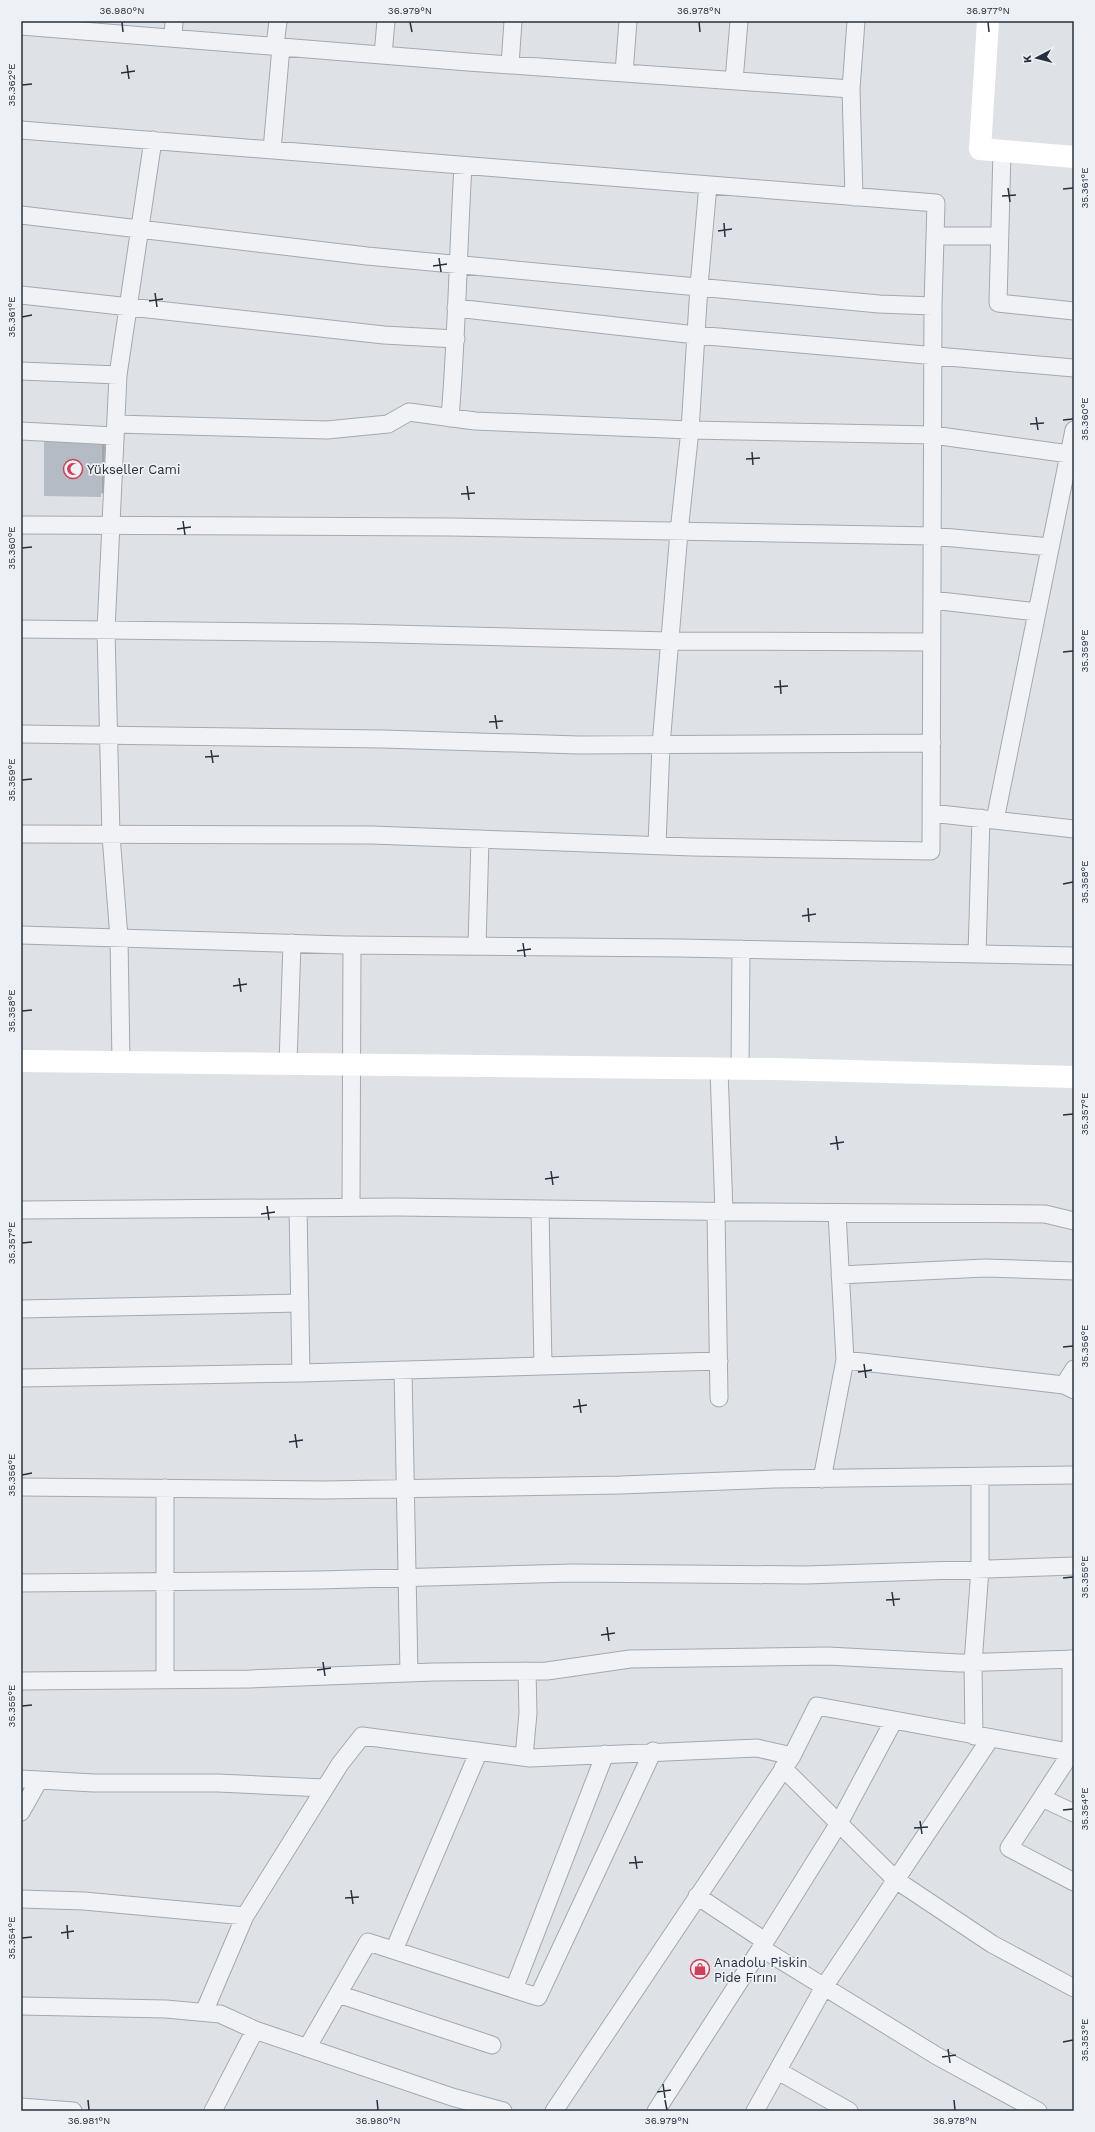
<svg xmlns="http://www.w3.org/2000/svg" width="1095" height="2132" font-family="'Work Sans',sans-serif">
<defs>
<filter id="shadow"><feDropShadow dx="3.5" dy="-3.5" stdDeviation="0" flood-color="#0004"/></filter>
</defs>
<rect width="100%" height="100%" fill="#dee2e7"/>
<!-- building -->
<path fill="#b5bbc4" filter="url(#shadow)" d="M44,440L102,441L101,497L44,496Z"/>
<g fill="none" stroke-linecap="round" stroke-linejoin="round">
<!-- minor casing -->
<g stroke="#a3a9b1" stroke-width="19">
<path id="minor" d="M21,26L468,62L851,89
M173,38L174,21
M275,46L278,21
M383,55L386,21
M510,65L513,21
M624,73L628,21
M734,81L739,21
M21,130L936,203L933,306L931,851L692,847L372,835L21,834
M272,150L281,47
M1002,151L998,303L1074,311
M854,197L851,89L856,21
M21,215L367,256L879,304L933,306
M935,236H1000
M21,295L384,335L456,339
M456,308L696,335L1074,368
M21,371L118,375
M450,418C457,334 458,250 463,166
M116,424L327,430L388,424L409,412L475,421L690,430L933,435L1069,454
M21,431L114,436
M21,525L450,527L932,536L1050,547
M932,600L1037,612
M21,629L353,633L670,641L932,642
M21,734L383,739L578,745L932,743
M931,813L1074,829
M995,820L1074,430
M657,845L661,745L679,532L690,430L699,286L708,185
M21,935L344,945L680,948L1074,956
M477,946L480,839
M977,954L981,818
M121,1062L119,938L111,835L106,630L118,375L153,140
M288,1064L292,943
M719,1069L724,1212
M740,1069L741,949
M351,1207L352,945
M298,1208L301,1373
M540,1209L543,1366
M21,1210L397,1207L761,1212L1045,1214L1074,1221
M716,1212L719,1398
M840,1275L985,1268L1074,1271
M21,1309L300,1303
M845,1360L1064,1385L1074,1390
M403,1370L409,1673
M21,1378L301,1373L719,1361
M1064,1385L1074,1369
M822,1479L845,1360L837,1213
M21,1487L325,1490L621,1485L774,1479L1074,1475
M165,1488V1679
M21,1583L319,1580L573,1573L806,1575L1074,1566
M1071,1659V1753L1009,1848L1074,1882
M21,1681L250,1679L434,1672L547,1671L630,1659L828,1656L959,1663L1074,1659
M974,1736L973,1663L980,1569V1477
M524,1757L528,1713L527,1671
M783,1768L896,1880L992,1944L1074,1988
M21,1779L94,1783H218L324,1788
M1042,1798L1074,1813
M21,1812L39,1780
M697,1896L765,1941
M21,1899L84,1901L245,1916
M761,1948L839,1823L894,1720
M394,1950L479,1751
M514,1989L605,1754
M338,1994L492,2045
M21,2006L166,2009L220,2014L255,2030L452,2097L503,2111
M204,2012L245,1916L340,1764L362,1736L530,1758L757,1748L792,1756
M307,2048L368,1942L538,1997L653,1751
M778,2071L849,2111
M21,2107L73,2111
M213,2111L255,2030
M554,2111L792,1756L817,1706L1074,1753
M656,2111L761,1948L937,2056L1038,2111
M755,2111L824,1987L990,1739"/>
</g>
<!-- minor -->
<use href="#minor" stroke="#f0f2f6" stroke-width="17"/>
<!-- secondary -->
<path stroke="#fff" stroke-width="22" d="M988,21L980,149L1074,157
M21,1061L775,1069L1074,1077"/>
</g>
<!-- ticks -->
<path fill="none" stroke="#27303e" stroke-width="1.5" d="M122,22L123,32M410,22L412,32M699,22L700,32M988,22L989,32M127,65L129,79M121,73L135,71M22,85L32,84M1008,188L1010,202M1063,189L1073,188M1002,196L1016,195M724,223L725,237M718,231L732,229M439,258L441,272M433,266L447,264M155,293L157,307M149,301L163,299M22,317L32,315M1036,417L1038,430M1063,420L1073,419M1030,424L1044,423M752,452L753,465M746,459L760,458M467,486L469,500M461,494L475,493M183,521L185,535M177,529L191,527M22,548L32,547M1063,652L1073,651M780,680L781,694M774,687L788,686M495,715L497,729M489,722L503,721M211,750L213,763M205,757L219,756M22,780L32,779M1063,884L1073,882M808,908L809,922M802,916L816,914M523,943L525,957M517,951L531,949M239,978L241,992M233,986L247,984M22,1011L32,1010M1063,1115L1073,1114M836,1136L838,1150M830,1144L844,1142M551,1171L553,1185M545,1179L559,1177M267,1206L269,1220M261,1214L275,1212M22,1243L32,1242M1063,1347L1073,1346M864,1364L866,1378M858,1372L872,1370M579,1399L581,1413M573,1407L587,1405M295,1434L297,1448M289,1442L303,1440M22,1475L32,1473M1063,1578L1073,1577M892,1592L894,1606M886,1600L900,1599M607,1627L609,1641M601,1635L615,1633M323,1662L325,1676M317,1670L331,1668M22,1706L32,1705M1063,1810L1073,1809M920,1821L922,1834M914,1828L928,1827M635,1856L637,1869M629,1863L643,1862M351,1890L353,1904M345,1898L359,1897M67,1925L68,1939M61,1933L74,1931M22,1938L32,1937M1063,2042L1073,2040M948,2049L950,2063M942,2057L956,2055M663,2084L665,2098M657,2092L671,2090M88,2100L89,2110M377,2100L378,2110M665,2100L667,2110M954,2100L955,2110"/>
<!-- icons -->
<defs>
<g id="mosque-ring" transform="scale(1)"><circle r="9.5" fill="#edf1f5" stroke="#ce4159" stroke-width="1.5"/><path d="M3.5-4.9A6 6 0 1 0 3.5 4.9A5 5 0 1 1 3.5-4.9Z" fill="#ce4159"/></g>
<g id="shop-ring" transform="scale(1)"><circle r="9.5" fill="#edf1f5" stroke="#ce4159" stroke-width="1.5"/><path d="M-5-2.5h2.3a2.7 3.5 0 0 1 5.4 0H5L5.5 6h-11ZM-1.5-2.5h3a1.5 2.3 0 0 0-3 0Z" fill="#ce4159"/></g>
</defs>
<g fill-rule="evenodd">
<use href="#mosque-ring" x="73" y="469"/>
<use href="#shop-ring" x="700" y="1969"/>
</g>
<g text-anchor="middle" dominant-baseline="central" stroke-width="3.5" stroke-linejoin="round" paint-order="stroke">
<!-- poi labels -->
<g font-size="13" fill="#27303e" stroke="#edf1f5" text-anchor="start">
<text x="87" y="469">Yükseller Cami</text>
<text x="714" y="1962">Anadolu Piskin<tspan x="714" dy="15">Pide Fırını</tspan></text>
</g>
</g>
<!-- border -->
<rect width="1095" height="2132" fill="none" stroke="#edf1f5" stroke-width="44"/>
<!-- north arrow -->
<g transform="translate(1037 58) rotate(263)" stroke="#edf1f5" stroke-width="3" paint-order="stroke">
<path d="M0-3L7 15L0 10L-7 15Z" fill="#27303e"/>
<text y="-6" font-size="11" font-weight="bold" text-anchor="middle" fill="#27303e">K</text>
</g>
<rect x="22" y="22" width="1051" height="2088" fill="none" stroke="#27303e" stroke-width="1.5"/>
<g font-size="10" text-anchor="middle" fill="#27303e">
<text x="122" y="14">36.980°N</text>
<text x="410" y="14">36.979°N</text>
<text x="699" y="14">36.978°N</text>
<text x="988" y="14">36.977°N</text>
<text transform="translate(11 85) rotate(-90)" y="4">35.362°E</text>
<text transform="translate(1084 188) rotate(-90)" y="4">35.361°E</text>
<text transform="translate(11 317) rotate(-90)" y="4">35.361°E</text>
<text transform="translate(1084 419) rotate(-90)" y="4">35.360°E</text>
<text transform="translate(11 548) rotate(-90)" y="4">35.360°E</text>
<text transform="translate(1084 651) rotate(-90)" y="4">35.359°E</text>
<text transform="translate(11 780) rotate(-90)" y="4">35.359°E</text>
<text transform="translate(1084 882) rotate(-90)" y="4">35.358°E</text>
<text transform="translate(11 1011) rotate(-90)" y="4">35.358°E</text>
<text transform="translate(1084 1114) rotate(-90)" y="4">35.357°E</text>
<text transform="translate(11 1243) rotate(-90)" y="4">35.357°E</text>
<text transform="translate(1084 1346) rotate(-90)" y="4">35.356°E</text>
<text transform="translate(11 1475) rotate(-90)" y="4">35.356°E</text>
<text transform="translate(1084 1577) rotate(-90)" y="4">35.355°E</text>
<text transform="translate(11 1706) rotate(-90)" y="4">35.355°E</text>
<text transform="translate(1084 1809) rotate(-90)" y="4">35.354°E</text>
<text transform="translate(11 1938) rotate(-90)" y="4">35.354°E</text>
<text transform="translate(1084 2040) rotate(-90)" y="4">35.353°E</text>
<text x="89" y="2124">36.981°N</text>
<text x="378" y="2124">36.980°N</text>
<text x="667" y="2124">36.979°N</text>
<text x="955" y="2124">36.978°N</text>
</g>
</svg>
